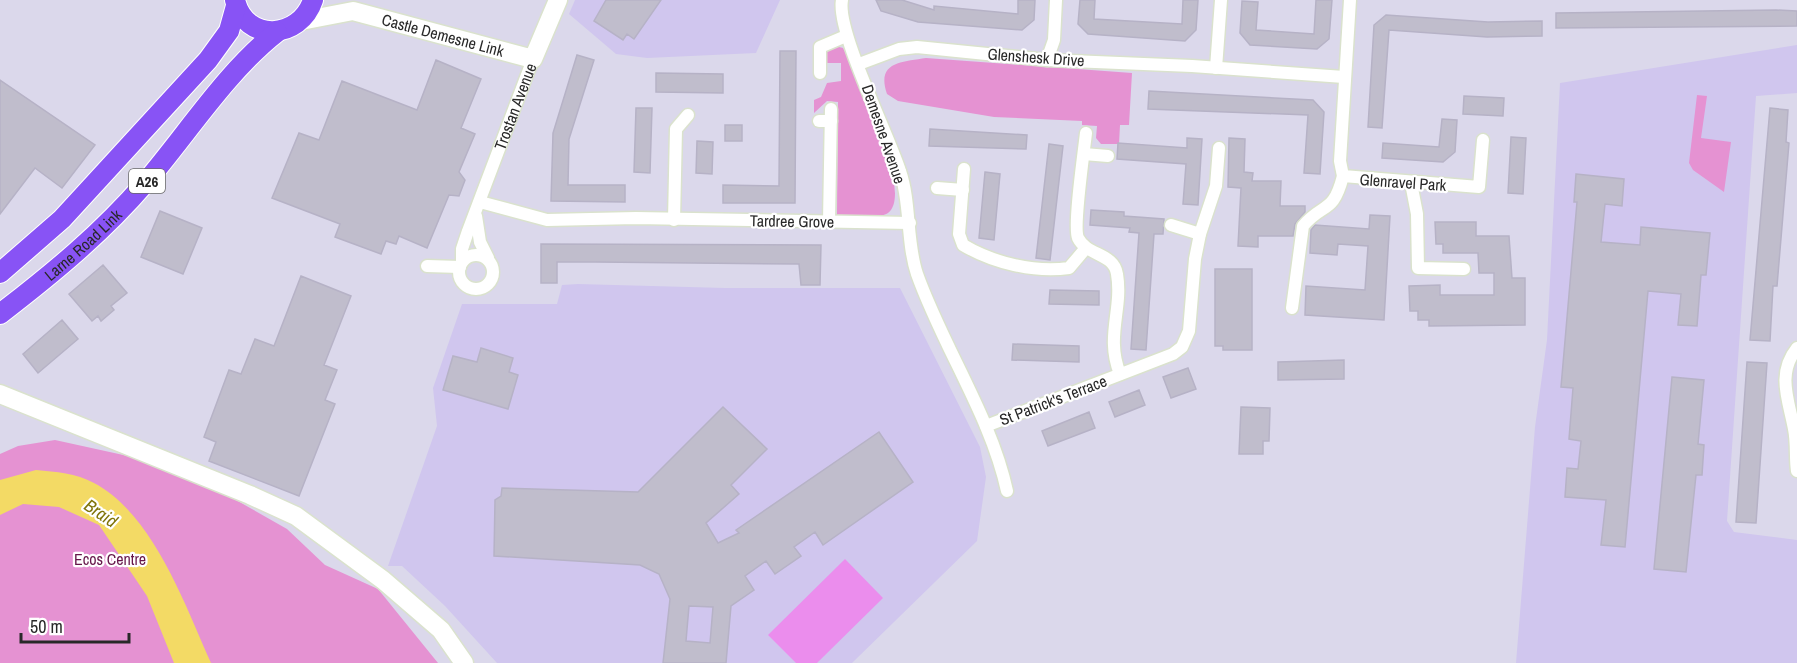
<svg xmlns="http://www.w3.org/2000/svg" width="1797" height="663" font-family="'Archivo Narrow',sans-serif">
<rect width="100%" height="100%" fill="#dbd8eb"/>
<!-- education -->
<path fill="#d0c6ee" d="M575,0H780L756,53L647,58L616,54L569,14Z
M1797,45V93L1756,96L1727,521L1734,532L1797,540V663H1516L1535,427L1547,340L1560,83Z
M578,284L725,288H900L980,447L986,477L977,541L852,663H497L445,606L402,566H388L437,426L433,388L462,304H557L562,285Z"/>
<!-- green -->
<path fill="#e592d2" d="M835,46L843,48C856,73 915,194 888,213C877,220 850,215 837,215L838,102L827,101L814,113V100L821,97L827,83L841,81V63H826V53Z
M926,58L1132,73L1129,125H1120L1119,144H1101L1096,138L1097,126L1082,125V121L994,117L898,101L887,94C876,62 901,62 926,58Z
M1697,95L1707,96L1701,138L1731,142L1724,192L1693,170L1689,163Z
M55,440L178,467L287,529L325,565L378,589L438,663H0V454L18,446Z"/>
<!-- pitch -->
<path fill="#eb8ded" d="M845,559L883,598L817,663H796L768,635Z"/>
<!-- water -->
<path fill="#f3da65" d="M36,470C56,472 76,473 94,483C153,514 185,605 211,663H174L147,596L99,525L59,507L23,504L0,515V480Z"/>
<!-- building -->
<path fill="#c0bdcc" stroke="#b6b2c6" stroke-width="1.5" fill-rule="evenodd" d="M606,0H661L634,39L627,34L623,40L594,21Z
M876,0H902L934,10V6L1018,14V0H1035L1034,20L1022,30L918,22L881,11Z
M1080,0H1095L1094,19L1182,24L1183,0H1198L1196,30L1185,41L1088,34L1078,24Z
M1316,0H1332L1329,39L1317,49L1250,45L1240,33L1242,1L1258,2L1256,30L1314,34Z
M1776,10L1797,11V26L1556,28V13Z
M1386,15L1488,22L1542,21V36L1487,37L1389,30L1382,128L1368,127L1374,25Z
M780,51H796L795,203H723V185L779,186Z
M577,55L594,60L569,139L568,185H625V202L551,201L553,133Z
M436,60L481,79L461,128L475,134L459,172L465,180L459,196L449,195L427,248L399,236L396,244L386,241L381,254L335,237L340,224L272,198L299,133L319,140L342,81L417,110Z
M656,73L723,74V93L656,92Z
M0,80L95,145L62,188L35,168L0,214Z
M1149,91L1313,100L1324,112L1320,174L1304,173L1308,115L1148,109Z
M1464,96L1504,98L1503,116L1463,114Z
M636,108H652L650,173L634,172Z
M1770,108L1788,110L1786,142L1789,143L1777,286H1773L1770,341L1750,340Z
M1442,119L1457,120L1455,152L1443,162L1382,158L1383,143L1439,147Z
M725,125H742V141H725Z
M930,129L1027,135L1026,149L929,146Z
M1511,137L1526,138L1523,194L1508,193Z
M1187,138L1202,139L1198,205L1183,204L1186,164L1117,159L1118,143L1187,148Z
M1229,138L1245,139L1244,172L1253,173L1252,181H1281L1280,206H1305V212L1295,224L1293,236H1258V247L1238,246L1241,188L1228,187Z
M697,141L713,142L712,174L696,173Z
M1049,144L1063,146L1050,260L1036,258Z
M985,172L1000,174L994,240L979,238Z
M1576,174L1624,179L1622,206L1605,204L1601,242L1640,245L1641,227L1710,233L1706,275H1701L1697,326L1678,325L1681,294L1648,291L1625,547L1601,545L1606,500L1565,497L1567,468L1578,469L1581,441L1569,439L1573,388L1561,387L1577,202H1574Z
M1091,210L1124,212V216L1164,219L1163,234H1154L1146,350L1131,349L1139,233L1129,232L1130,228L1090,225Z
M160,211L202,228L183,274L141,257Z
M1370,215L1390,216L1384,320L1305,315L1306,286L1365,290L1368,246L1338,244L1337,255L1310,253L1311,230L1315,225L1369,229Z
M1435,222H1476V236H1509L1512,278H1525V325L1429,326V320H1418V311H1410L1409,286L1440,285V295H1494V273H1479L1478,253H1443V244H1436Z
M541,244L821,245L820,285H801L799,264L596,262H557V283H541Z
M103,265L127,293L111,306L114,310L101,321L98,316L92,321L69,294Z
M1215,269H1252V350H1223V346H1215Z
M301,276L351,296L324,365L337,370L325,400L335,404L299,496L209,461L216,442L204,437L229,370L241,374L255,339L274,346Z
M1050,290L1099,291V305L1049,304Z
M62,320L78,339L38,373L23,354Z
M1013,344L1079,346V362L1012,360Z
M481,348L513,358L509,372L518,375L508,409L443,390L453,356L477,362Z
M1344,360V379L1278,380V362Z
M1747,362L1767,363L1756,523L1736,522Z
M1188,368L1196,389L1171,398L1163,377Z
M1672,377L1704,380L1698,444L1704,445L1702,475H1696L1686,572L1654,569Z
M1139,390L1145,405L1115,417L1109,402Z
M723,407L767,449L731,485L739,494L706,523L718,543L739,533L736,530L879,432L913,482L823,545L815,532L794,547L801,556L775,574L766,561L745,576L754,590L731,606L726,663H663L670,599L659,574L640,565L494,556L495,500L501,496L502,488L638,492ZM689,606L713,607L710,643L686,641Z
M1241,407L1270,408L1269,441H1263V454H1239Z
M1089,412L1095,428L1048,446L1042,431Z"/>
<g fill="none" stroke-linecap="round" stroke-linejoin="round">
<!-- street casing -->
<g stroke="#dae2cd" stroke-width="15">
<g id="street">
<path d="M842,0C836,31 888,133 900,171C911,203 906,241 917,274C943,347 991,417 1007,491"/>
<path d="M1350,0L1340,161L1343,176L1479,187L1483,140"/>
<path d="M1047,60L1054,40L1056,0"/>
<path d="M859,64L899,49L917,47L1047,60L1192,66L1344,77"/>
<path d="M1216,68L1221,0"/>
<path d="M820,73V47L846,36"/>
<path d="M819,121H831"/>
<path d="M1086,133C1084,151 1073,227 1078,238C1087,256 1114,253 1117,274C1123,310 1105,336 1120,374"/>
<path d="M1084,154L1108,156"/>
<path d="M964,169L959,234L963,245C993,263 1035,273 1069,268L1086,248"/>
<path d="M1411,183L1417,214L1418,268L1464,269"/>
<path d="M937,188L963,190"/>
<path d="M480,202L547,220L636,218L910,223"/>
<path d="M476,216L480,242L488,258"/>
<path d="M674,220L676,129L688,115"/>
<path d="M829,221L831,109"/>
<path d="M1171,225L1200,234"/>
<circle cx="476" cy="272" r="17"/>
<path id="s1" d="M462,262V249L468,231L533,59"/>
<path d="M427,266L460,267"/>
<path d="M1292,308L1303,226C1323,202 1333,215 1343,176"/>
<path d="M1797,348C1776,374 1789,401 1794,429C1797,443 1795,458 1797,471"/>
<path d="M986,426L1173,354L1182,347L1189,331L1195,259L1200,234L1216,186L1219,148"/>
</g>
</g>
<!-- secondary casing -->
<g stroke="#dae2cd" stroke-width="21">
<g id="secondary">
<path id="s2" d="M301,21L353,11L533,59L558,0"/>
<path d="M0,394L250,495L296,516L383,580L441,630L464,663"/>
</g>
</g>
<!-- primary casing -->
<g stroke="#fff" stroke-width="22">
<g id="primary">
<path d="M235,0C245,43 300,40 313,0"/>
<path d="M0,273L62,219L208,60L229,31L236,6"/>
<path id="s3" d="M0,314C52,274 102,233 145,183C187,134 227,71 277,32"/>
</g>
</g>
<!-- street -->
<use href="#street" stroke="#fff" stroke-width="12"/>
<!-- secondary -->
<use href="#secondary" stroke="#fff" stroke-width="18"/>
<!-- primary -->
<use href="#primary" stroke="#8853f5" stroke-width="20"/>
</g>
<g text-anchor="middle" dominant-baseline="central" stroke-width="4.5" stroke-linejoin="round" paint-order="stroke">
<!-- shield labels -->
<rect fill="#fff" stroke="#686868" stroke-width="1.5" x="129" y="169" width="36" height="24" rx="4.5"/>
<g font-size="15" font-weight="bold" fill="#282828">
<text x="147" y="181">A26</text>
</g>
<!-- street labels -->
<g font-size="16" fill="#282828" stroke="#fff">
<text stroke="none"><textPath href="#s2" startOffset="146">Castle Demesne Link</textPath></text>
<text transform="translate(1036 57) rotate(4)">Glenshesk Drive</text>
<text stroke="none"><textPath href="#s1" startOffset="165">Trostan Avenue</textPath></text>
<text transform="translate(884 134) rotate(71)">Demesne Avenue</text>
<text transform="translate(1403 182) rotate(4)">Glenravel Park</text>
<text transform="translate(792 221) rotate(1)">Tardree Grove</text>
<text stroke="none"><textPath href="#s3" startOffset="108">Larne Road Link</textPath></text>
<text transform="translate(1053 400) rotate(-21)">St Patrick's Terrace</text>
</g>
<!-- park labels -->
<g font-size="16" fill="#66164a" stroke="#fff">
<text x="110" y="559">Ecos Centre</text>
</g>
<!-- water labels -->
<g font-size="18" font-style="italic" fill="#7f740a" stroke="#fff">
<text transform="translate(101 513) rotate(34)">Braid</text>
</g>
</g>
<!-- scale -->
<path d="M21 633v9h108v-9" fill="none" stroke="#282828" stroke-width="3"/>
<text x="30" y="633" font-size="18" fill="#282828" stroke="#ffffff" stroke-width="4.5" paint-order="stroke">50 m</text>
</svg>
